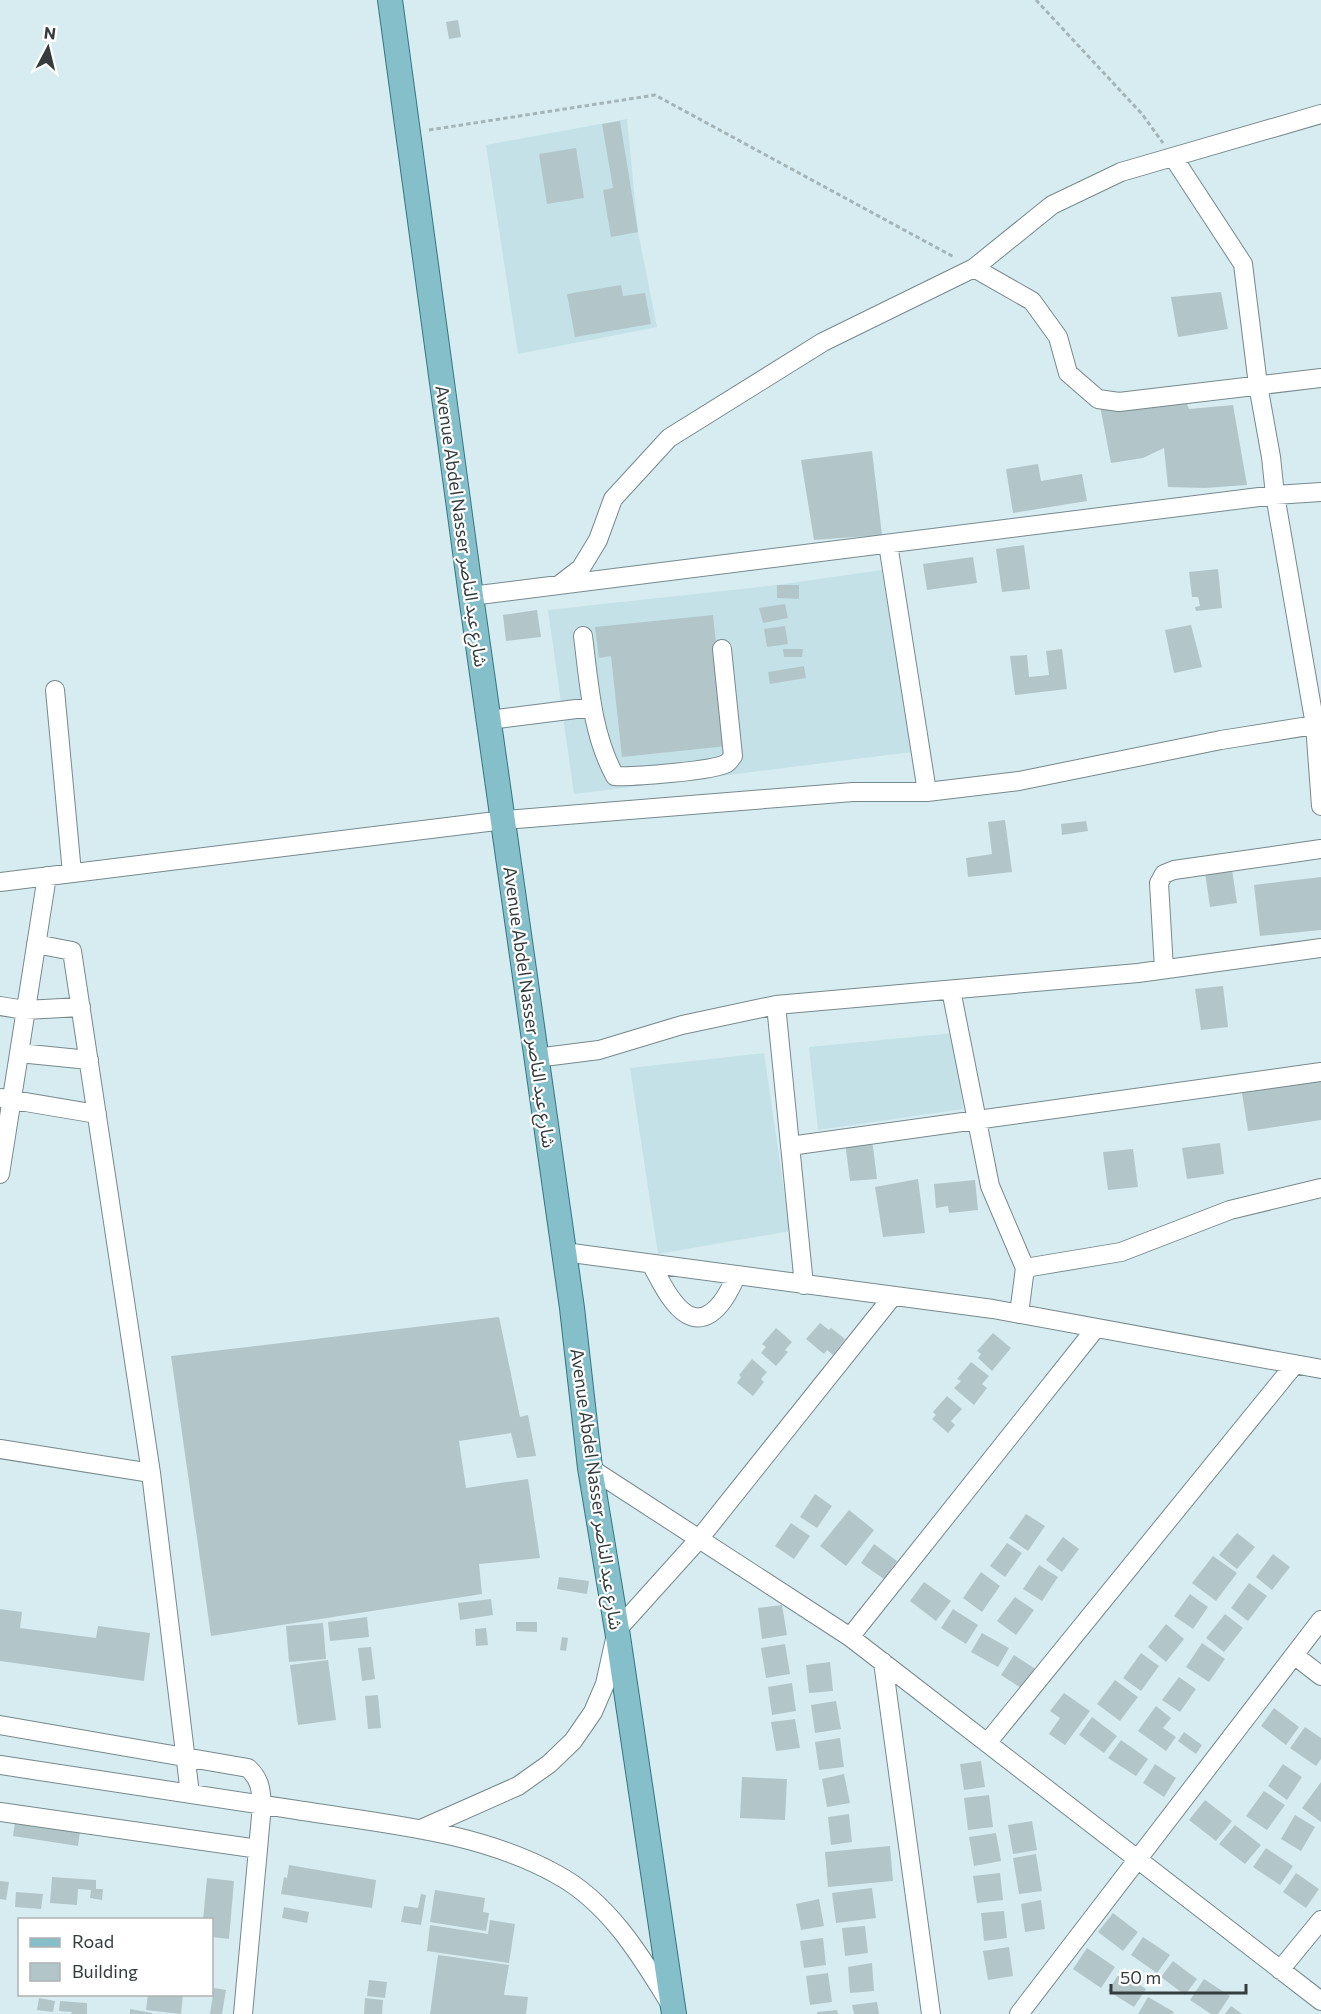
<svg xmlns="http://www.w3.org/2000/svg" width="1321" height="2014" font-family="Commissioner,'Noto Sans Arabic',sans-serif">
<rect width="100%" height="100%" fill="#d7ecf0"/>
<!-- built -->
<path fill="#c3e1e7" d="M627,119L638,232L657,327L518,354L486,145Z
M882,570L912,752L574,794L548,610L777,585Z
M954,1033L963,1109L818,1130L809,1047Z
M764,1053L790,1231L658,1254L630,1068Z"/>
<!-- building -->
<path fill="#b2c6ca" d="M458,20L461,37L449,39L446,22Z
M620,121L638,232L611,237L603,190L613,188L602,124Z
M576,148L584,198L547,204L539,154Z
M621,285L623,296L645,293L651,324L575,337L567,294Z
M1221,292L1228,329L1178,337L1171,297Z
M1184,396L1189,409L1233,405L1247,485L1205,488L1168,487L1164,448L1143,458L1111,463L1100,406Z
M872,451L882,535L814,540L801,460Z
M1038,464L1041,481L1082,474L1087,501L1013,513L1006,469Z
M1024,545L1030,589L1002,592L996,549Z
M973,557L977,583L927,590L923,564Z
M1218,569L1222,608L1196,611L1195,607L1200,606L1198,597H1192L1189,572Z
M777,585H799V599L777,598Z
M785,604L788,618L763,623L759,608Z
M537,610L541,637L506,641L503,615Z
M713,615L727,746L622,757L611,656L599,658L595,627Z
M1191,625L1202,667L1174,673L1165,630Z
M785,626L788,644L767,647L764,629Z
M783,649H803L802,657H784Z
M1062,649L1067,689L1015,695L1010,656L1027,655L1029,677L1049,675L1046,651Z
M804,666L806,678L770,684L768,672Z
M1005,820L1012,872L968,877L966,858L992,854L988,822Z
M1086,821L1088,831L1062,835L1061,824Z
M1231,863L1237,903L1210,907L1204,866Z
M1321,877V930L1260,936L1254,885Z
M1223,986L1228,1027L1201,1030L1195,989Z
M1321,1081V1120L1248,1131L1242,1093Z
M872,1139L877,1179L850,1181L845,1142Z
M1220,1143L1224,1174L1187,1179L1182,1148Z
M1133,1149L1138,1187L1108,1190L1103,1152Z
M918,1179L925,1233L883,1237L875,1187Z
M975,1180L978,1210L949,1213L948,1206L936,1208L934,1184Z
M499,1317L520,1417L528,1415L536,1456L517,1458L511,1433L459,1441L466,1488L528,1479L540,1558L479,1564L482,1594L211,1636L171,1356Z
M820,1323L829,1330L831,1328L845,1339L833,1355L827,1350L824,1354L806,1339Z
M776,1328L792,1342L785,1350L788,1352L776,1366L761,1353L766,1347L762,1344Z
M993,1333L1011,1348L992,1371L978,1358L981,1354L977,1351Z
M752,1359L767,1372L761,1379L764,1382L753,1396L737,1383L741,1377L739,1375Z
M971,1362L989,1376L982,1384L987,1388L974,1405L954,1388L961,1381L957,1379Z
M947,1396L962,1409L951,1421L955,1425L948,1433L932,1419L936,1415L933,1412Z
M815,1494L832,1506L817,1528L800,1517Z
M849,1510L874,1530L846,1566L820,1546Z
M1026,1514L1045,1526L1028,1551L1009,1538Z
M791,1523L810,1536L794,1559L775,1546Z
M1237,1533L1255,1547L1237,1569L1219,1555Z
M1063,1537L1079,1549L1062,1572L1046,1560Z
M1007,1543L1022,1553L1005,1577L990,1566Z
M874,1544L897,1561L884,1579L861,1563Z
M1273,1554L1290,1567L1272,1590L1256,1577Z
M1213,1556L1237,1573L1216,1601L1192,1583Z
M1039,1565L1058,1577L1042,1601L1023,1589Z
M981,1572L1000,1586L982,1612L963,1598Z
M559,1577L589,1581L587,1594L557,1589Z
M924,1582L951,1601L936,1621L910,1601Z
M1249,1583L1267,1596L1248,1621L1231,1608Z
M1190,1594L1208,1607L1193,1629L1174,1616Z
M1015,1597L1034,1610L1016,1635L997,1621Z
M491,1599L493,1615L460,1620L458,1603Z
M782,1605L787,1635L762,1639L758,1608Z
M0,1609L22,1612L20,1628L96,1638L98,1626L150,1633L144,1681L0,1661Z
M953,1609L978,1625L966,1644L941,1628Z
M1225,1614L1243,1628L1224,1652L1206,1638Z
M367,1617L369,1637L330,1641L328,1622Z
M516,1622H537V1632L516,1631Z
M323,1623L326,1659L289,1662L286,1626Z
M1166,1624L1184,1639L1166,1662L1148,1647Z
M486,1628L488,1645L476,1646L475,1629Z
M982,1633L1009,1648L998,1667L971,1652Z
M562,1637L568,1638L566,1651L560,1650Z
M1202,1643L1225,1659L1209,1682L1186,1667Z
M785,1644L790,1674L766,1678L761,1648Z
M371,1647L375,1679L362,1681L358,1648Z
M1141,1653L1159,1666L1141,1691L1123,1678Z
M1014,1655L1037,1670L1024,1690L1001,1675Z
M328,1660L336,1720L298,1725L290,1665Z
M830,1662L833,1691L809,1693L806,1665Z
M1179,1677L1196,1689L1180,1712L1162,1700Z
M1115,1680L1138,1697L1120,1721L1097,1704Z
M792,1683L796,1711L772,1715L768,1687Z
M1064,1693L1090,1711L1065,1745L1049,1734L1060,1718L1050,1711Z
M378,1695L381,1728L368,1729L365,1696Z
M836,1701L841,1729L815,1733L811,1705Z
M1156,1706L1171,1718L1163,1728L1176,1737L1166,1751L1138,1731Z
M1274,1708L1299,1727L1286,1745L1261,1726Z
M1092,1717L1117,1736L1104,1753L1079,1735Z
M795,1719L800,1748L776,1751L771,1722Z
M1305,1727L1321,1738V1759L1316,1766L1290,1748Z
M1184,1732L1202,1745L1196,1754L1178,1741Z
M840,1738L844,1767L819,1770L815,1742Z
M1121,1740L1148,1759L1136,1776L1108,1758Z
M981,1761L985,1787L964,1790L960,1764Z
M1155,1764L1176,1778L1164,1797L1143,1783Z
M1283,1764L1302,1777L1287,1800L1268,1786Z
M844,1774L850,1803L827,1807L822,1779Z
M742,1777L787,1779L785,1820L740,1818Z
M1321,1782V1822L1302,1808Z
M1264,1791L1285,1805L1267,1830L1246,1816Z
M989,1795L993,1827L968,1830L964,1798Z
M1205,1800L1232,1821L1216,1841L1189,1820Z
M849,1814L852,1842L831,1845L828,1817Z
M1295,1815L1315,1827L1301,1851L1281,1839Z
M1032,1821L1037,1850L1013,1854L1008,1825Z
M15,1822L80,1832L78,1846L13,1836Z
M1235,1825L1261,1845L1245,1864L1219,1844Z
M996,1833L1001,1861L974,1866L969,1837Z
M890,1846L893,1881L828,1887L825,1852Z
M1266,1848L1293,1866L1280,1885L1253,1867Z
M1036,1854L1042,1891L1019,1894L1013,1858Z
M289,1865L376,1880L372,1908L281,1894L284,1877L287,1878Z
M1000,1873L1003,1900L977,1903L973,1876Z
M1296,1873L1319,1889L1306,1908L1283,1892Z
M52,1877L96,1880V1889H103L102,1900L90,1898L91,1890L78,1889L77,1905L50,1903Z
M207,1878L234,1881L229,1939L212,1937V1920H203Z
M0,1881L9,1882L6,1900L0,1899Z
M872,1888L876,1918L836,1923L832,1893Z
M435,1890L485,1898L483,1912L489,1913L486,1931L430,1922Z
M16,1892L43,1894L41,1909L15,1907Z
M421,1894L426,1895L421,1925L401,1922L404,1906L418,1908Z
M819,1899L824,1926L801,1930L796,1904Z
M1041,1900L1045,1929L1025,1932L1021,1904Z
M284,1907L309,1912L307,1923L282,1918Z
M1004,1911L1007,1938L984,1941L981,1913Z
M1113,1913L1138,1932L1123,1951L1098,1932Z
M490,1920L515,1924L509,1963L427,1951L430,1925L488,1934Z
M865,1926L868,1953L845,1956L842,1928Z
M1143,1937L1170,1955L1157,1973L1131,1955Z
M823,1938L826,1965L804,1968L800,1941Z
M1009,1947L1013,1976L988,1980L983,1951Z
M1087,1948L1115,1967L1101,1988L1073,1969Z
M438,1955L509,1965L504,1995L528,1997L526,2014H430Z
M1173,1961L1197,1979L1185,1995L1161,1977Z
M872,1963L874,1991L850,1993L848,1967Z
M1120,1972L1146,1989L1134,2007L1108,1991Z
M828,1973L832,2002L810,2005L806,1976Z
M1204,1979L1230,1996L1218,2014H1211L1190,2000Z
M369,1980L387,1982L385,1998L367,1996Z
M214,1988L226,1990L222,2014H210Z
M148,1994H183L181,2014L146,2010Z
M1148,1997L1174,2012L1172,2014H1138Z
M39,1998L55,2001L53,2012L37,2010Z
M365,1998L383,2000L382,2014H364Z
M60,2001L87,2003V2014H71L72,2012L59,2011Z
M877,2002L879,2014H854L852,2005Z
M1231,2006L1242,2014H1225Z
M130,2009L152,2013V2014H130Z
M837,2010L838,2014H817V2012Z"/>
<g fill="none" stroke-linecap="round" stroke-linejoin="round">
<!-- minor casing -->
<g stroke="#76898d" stroke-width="20">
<path id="minor" d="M1173,157L1243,264L1258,385L1271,457L1275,495L1315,725L1321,806
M974,268L1032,301L1058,337L1068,373L1098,399L1119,402L1321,378
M888,544L927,792
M559,585L581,568L598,540L613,499L669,438L823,342L974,268L1052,205L1121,172L1321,114
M471,596L1275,495L1321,492
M583,636C589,683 592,735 615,776C632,777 715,771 727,763C729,762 731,758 733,756L722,649
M55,690L72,873
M489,720L592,707
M0,882L504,820L853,792H927L1019,781L1221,740L1321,724
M36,944L72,951L151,1473L190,1794
M1164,969L1159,883L1164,874L1174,870L1321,849
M951,990L990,1186L1025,1268
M776,1005L804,1285
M0,1006L25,1010L81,1007
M19,1053L89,1060
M536,1058L599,1050L682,1025L776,1005L1138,973L1321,948
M2,1098L97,1114
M790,1146L1321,1072
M0,1174L47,876
M564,1252L993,1309L1321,1369
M651,1264C658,1276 664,1290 673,1301C701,1338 724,1305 736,1276
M1019,1314L1025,1268L1121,1252L1230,1210L1321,1188
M0,1449L151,1473
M590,1468L850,1637L1321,2001
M850,1637L1096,1328
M1294,1655L1321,1676
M883,1662L931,2014
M0,1725L248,1768C260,1779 261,1789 262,1805L243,2014
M987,1743L1295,1364
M0,1765C99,1780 198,1795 297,1810C384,1824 478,1831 556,1874C607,1901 640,1954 669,2002
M0,1812L258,1849
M421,1829L518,1786L549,1764L573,1741L593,1712L605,1684L617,1630L699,1539L893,1296
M1280,1970L1321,1920
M1019,2014L1321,1620"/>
</g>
<!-- major casing -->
<g stroke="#347682" stroke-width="26">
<path id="major" d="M390,0L471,596L572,1308L590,1468L617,1630L674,2014"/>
</g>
<!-- path -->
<path stroke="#a4b5b8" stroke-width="3" stroke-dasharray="4.5 3" stroke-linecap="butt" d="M1036,0L1142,114L1163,143
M429,130L655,95L954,257"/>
<!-- minor -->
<use href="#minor" stroke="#fff" stroke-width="18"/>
<!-- major -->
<use href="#major" stroke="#85bfca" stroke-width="24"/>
</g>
<g text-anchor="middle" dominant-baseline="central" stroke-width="4.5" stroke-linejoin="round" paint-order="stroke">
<!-- street labels -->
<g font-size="18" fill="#343c3e" stroke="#fff">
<text transform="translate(462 526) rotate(82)">Avenue Abdel Nasser شارع عبد الناصر</text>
<text transform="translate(530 1007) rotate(82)">Avenue Abdel Nasser شارع عبد الناصر</text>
<text transform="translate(597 1489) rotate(82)">Avenue Abdel Nasser شارع عبد الناصر</text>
</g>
</g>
<!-- legend -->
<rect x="18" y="1918" width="195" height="78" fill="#ffffff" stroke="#aeb1b2" stroke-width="1.5"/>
<rect x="30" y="1938" width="30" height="9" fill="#85bfca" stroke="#aeb1b2" stroke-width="1.5"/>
<text x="72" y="1948" font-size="18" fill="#343c3e">Road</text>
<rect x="30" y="1963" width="30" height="18" fill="#b2c6ca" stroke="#aeb1b2" stroke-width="1.5"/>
<text x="72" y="1978" font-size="18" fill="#343c3e">Building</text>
<!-- north arrow -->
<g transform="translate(48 48) rotate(7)" stroke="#ffffff" stroke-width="4.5" paint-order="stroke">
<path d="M0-4.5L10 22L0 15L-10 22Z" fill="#343c3e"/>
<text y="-9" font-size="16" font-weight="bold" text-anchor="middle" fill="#343c3e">N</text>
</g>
<!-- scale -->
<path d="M1111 1984v9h135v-9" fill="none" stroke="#343c3e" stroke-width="3"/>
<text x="1120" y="1984" font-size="18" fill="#343c3e" stroke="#ffffff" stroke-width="4.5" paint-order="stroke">50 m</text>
</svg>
